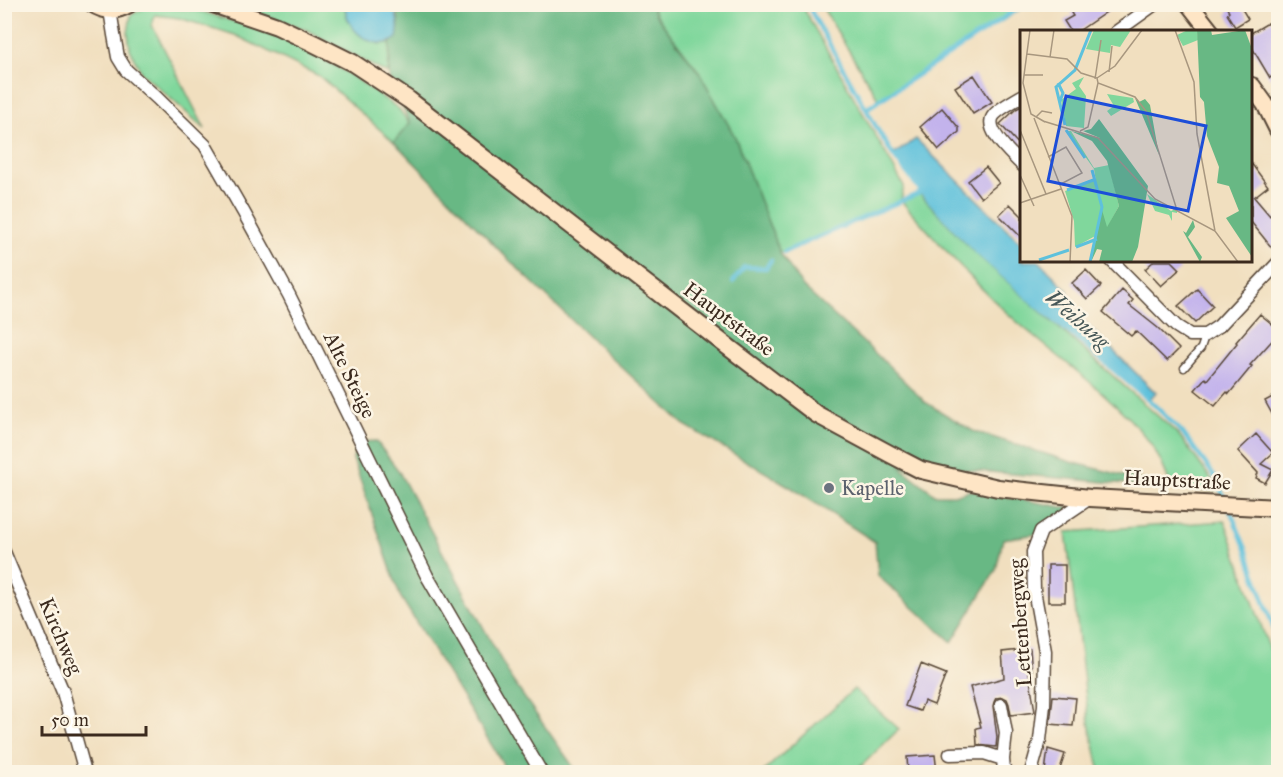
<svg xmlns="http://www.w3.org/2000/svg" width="1283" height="777" font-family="'IM FELL Great Primer',serif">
<rect width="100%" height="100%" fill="#fcf5e5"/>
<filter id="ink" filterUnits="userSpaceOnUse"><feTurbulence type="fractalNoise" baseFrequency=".0167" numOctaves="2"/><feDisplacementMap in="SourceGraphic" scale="12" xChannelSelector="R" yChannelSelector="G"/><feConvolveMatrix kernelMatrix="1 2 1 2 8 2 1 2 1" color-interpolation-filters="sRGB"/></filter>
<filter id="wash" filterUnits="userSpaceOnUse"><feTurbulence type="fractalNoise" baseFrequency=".008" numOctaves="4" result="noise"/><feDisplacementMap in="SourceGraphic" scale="24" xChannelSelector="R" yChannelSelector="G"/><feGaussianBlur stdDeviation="1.35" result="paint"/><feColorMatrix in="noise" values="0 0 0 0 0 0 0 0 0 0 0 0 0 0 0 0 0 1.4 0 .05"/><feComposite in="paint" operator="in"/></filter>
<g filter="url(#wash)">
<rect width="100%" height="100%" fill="#f1dfbf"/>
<!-- green -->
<path fill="#80d79c" stroke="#5e805d" stroke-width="1.5" d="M149,5L200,11L268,32L304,47L352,76L399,109L410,124L394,142L319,76L235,35L179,18L155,15L152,25L205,129L141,72L130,49L128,33L131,15Z
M235,5H344L348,19L379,44L390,43L388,74L305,29Z
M651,5H803L806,13L904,186L901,200L919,193L974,252L1179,435L1211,479L1216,491L1172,488C1165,471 1159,454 1147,439C1111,394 1058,358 1015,320C974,284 938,241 901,201L780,253L735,137L699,72L655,14Z
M821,5V4L1027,5L879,100Z
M1225,521L1267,642L1278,668V772H1100L1089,723L1066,532Z
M854,689L899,729L855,772H763Z"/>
<!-- forest -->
<path fill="#68b884" stroke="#527151" stroke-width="1.5" d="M397,5H651L655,14L699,72L735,137L780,253L803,287L888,365L925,402L973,431L1071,462L1172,488L955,469L921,470L900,467L936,495H954L971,490L1073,509L1037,534L1003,539L996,570L952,642L878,576L875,542L792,488L683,424L588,336L505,256L394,142L410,123L389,78L390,43C403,33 398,19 397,5Z
M376,441L398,470L512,680L577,772H505L502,762L400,596L353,459L356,442Z"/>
<!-- water -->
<path fill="#5ec1dc" stroke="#4c767d" stroke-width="1.5" d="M344,5H391C398,15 400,25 397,38C379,51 356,38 348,19C346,15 346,9 344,5Z
M916,139L1022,244V261H1039L1068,291V306L1156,393L1148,399L976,251L922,192L893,155Z"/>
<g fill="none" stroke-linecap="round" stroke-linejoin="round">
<!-- stream -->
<path stroke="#5ec1dc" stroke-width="4.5" d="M809,4L812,13L879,132L893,155L922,192L976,251L1037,305L1148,399L1182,432L1216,478L1226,502
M866,109L1025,4
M784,252L922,192
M733,282L744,267L766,268L771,260
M1230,510L1246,549L1278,641"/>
</g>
<g id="blocks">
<!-- building -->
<path fill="#c3b3ec" d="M1083,4H1118L1077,32H1071L1064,21L1073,16L1071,13Z
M1225,4H1239L1248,19L1235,27L1227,14L1229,12Z
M1278,17V45L1273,48L1278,57V73L1270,78L1251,46V33Z
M974,75L992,102L973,114L955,87Z
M1022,106V148L1000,124L1016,109Z
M942,108L959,128V132L939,150L920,127Z
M1251,163L1268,186L1254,197L1270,216L1272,214L1278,223V244L1272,248L1251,222Z
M986,167L999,183L981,198L968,181Z
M1010,204L1022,216V238L999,215Z
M1154,261H1172L1180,269L1161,286L1145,269Z
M1086,270L1101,286L1087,299L1072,283Z
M1197,289L1213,306L1195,323L1178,306Z
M1122,290L1133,300L1129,305L1158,328L1179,349L1167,361L1136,331L1131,336L1103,312Z
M1260,314L1278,329V334L1250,365L1252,366L1229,394L1227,392L1215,406L1195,390L1205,378L1207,380L1237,343L1236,342Z
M1278,394V425L1265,401Z
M1256,434L1273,453L1261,464L1273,470L1265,483L1256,478L1258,473L1238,451Z
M1048,565H1065V602H1048Z
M1030,649L1032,673H1029L1035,712L1011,715L1009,704L1007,699L1003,697L996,698L994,702L993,706L997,737L996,747L977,745L976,728L981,727L970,687L1004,678L1002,652Z
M921,664L946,674L934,705L924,701L920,711L905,706Z
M1053,696L1076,698L1073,726L1050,724Z
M1048,749L1065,754L1059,772H1045Z
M935,755L937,772H908L907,757Z"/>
</g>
</g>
<g filter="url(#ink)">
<use href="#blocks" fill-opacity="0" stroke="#564536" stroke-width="1.5"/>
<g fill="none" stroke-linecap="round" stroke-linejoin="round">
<!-- lane casing -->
<g stroke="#564536" stroke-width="9">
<path id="lane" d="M1184,368L1201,348L1205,336"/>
</g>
<!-- street casing -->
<g stroke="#564536" stroke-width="15">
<path id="street" d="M110,10L114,35L118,57L126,70L157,98L205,145L244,213L289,295L427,576L541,772
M1116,32L1155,4
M1022,96C1015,100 999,109 994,115C982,129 1013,155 1022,165
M1112,261L1176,326L1190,335H1205L1219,326L1278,263
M4,552L63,692L85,772
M1001,705L1006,733L1003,759L1004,772
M950,754L984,753L1003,759
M1031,772L1040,740L1044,705L1045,651L1034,590L1033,552L1041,531L1090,498"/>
</g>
<!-- secondary casing -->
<g stroke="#564536" stroke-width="20">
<path id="secondary" d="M93,4C105,12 117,11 129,4
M213,4L277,26L313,43L353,63L409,100L723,343L816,414L890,454L921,470L998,488L1090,498L1278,508
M1189,4L1211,32
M1252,86L1265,104L1278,130"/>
</g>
<!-- lane -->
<use href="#lane" stroke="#fff" stroke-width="6"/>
<!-- street -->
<use href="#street" stroke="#fff" stroke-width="12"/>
<!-- secondary -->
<use href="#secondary" stroke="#fee5c5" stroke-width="16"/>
</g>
</g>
<!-- markers -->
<circle fill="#6b7280" stroke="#fcf5e5" stroke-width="2" cx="829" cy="488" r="6"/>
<g text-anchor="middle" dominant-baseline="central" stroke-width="5" stroke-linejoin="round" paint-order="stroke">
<!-- street labels -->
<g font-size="21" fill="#3b2a1e" stroke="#fcf5e5">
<text transform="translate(729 319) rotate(37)">Hauptstraße</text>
<text transform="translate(350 375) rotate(64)">Alte Steige</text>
<text transform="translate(1177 480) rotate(3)">Hauptstraße</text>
<text transform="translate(1020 623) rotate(-94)">Lettenbergweg</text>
<text transform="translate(61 636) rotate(67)">Kirchweg</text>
</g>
<!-- worship labels -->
<g font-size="21" fill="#5b616d" stroke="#fcf5e5" text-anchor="start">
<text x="841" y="488">Kapelle</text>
</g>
<!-- water labels -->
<g font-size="22" font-style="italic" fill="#465757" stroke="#fcf5e5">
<text transform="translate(1078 319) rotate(41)">Weihung</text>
</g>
</g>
<!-- overview -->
<g transform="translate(1020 30)">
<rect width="232" height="232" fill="#f1dfbf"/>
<path d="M74,0L97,1L111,0L100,17L91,15L90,23L66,19ZM168,0H177L178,10L163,16L157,5ZM64,47L59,56L66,66L64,98L46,96L41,70L56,59L52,53ZM87,64L113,68L114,72L91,86L87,81L94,76ZM47,101H51L74,138L89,135L99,176L87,198L83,195L74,139ZM74,150L81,178L77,205L55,217L54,191L45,161ZM127,164L151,181L157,178V183L152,182V191L149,185L135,181Z" fill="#80d79c"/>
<path d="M177,0H191L192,5L225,0L232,19V227L206,188L219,181L209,156L197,153L199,137L187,106L184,72L180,67ZM115,68L119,72L125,69L130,75L139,125ZM79,89L128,156L118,217L112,232H79L82,220L77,219L71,232L82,180L87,197L99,176L87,131L72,111L51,101L80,108L63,101L71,99ZM173,190L175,197L168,207L182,227L180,232L163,201L166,203Z" fill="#68b884"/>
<path fill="none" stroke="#5ec1dc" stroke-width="3" d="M38,53L43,63L40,71M45,95L36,57L55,40L71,0M46,100L65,128M47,160L76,149M56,217L77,209M19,230L49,220M70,232L82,177L72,140"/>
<path fill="none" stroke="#a8977f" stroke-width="1.5" d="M10,0L3,53L11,84L25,92M155,0L174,52L177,104L195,201M7,24L47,29L61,43L77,48L78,53L115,67L126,81L156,177M30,27L34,0M89,42L92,16M4,45H23M77,48L95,36L122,0M75,49L81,10M16,87L22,81L32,83M14,88L52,186L50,232M23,91L78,108L135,169L195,201L218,232M0,100L26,164M60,101L68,97L78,53M28,127L46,117L62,143L39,155M0,145L14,176M0,173L41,159"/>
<path fill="#1d4ed8" fill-opacity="0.15" stroke="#1d4ed8" stroke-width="3" d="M46,66L186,96L168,181L28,151Z"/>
<rect width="232" height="232" fill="none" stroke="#3b2a1e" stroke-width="3"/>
</g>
<!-- margin -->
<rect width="1283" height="777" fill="none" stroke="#fcf5e5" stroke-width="24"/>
<!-- scale -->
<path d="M42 726v9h104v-9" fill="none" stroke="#3b2a1e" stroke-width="3"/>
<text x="51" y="726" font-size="18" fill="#3b2a1e" stroke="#fcf5e5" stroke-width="4.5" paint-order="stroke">50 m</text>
</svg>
